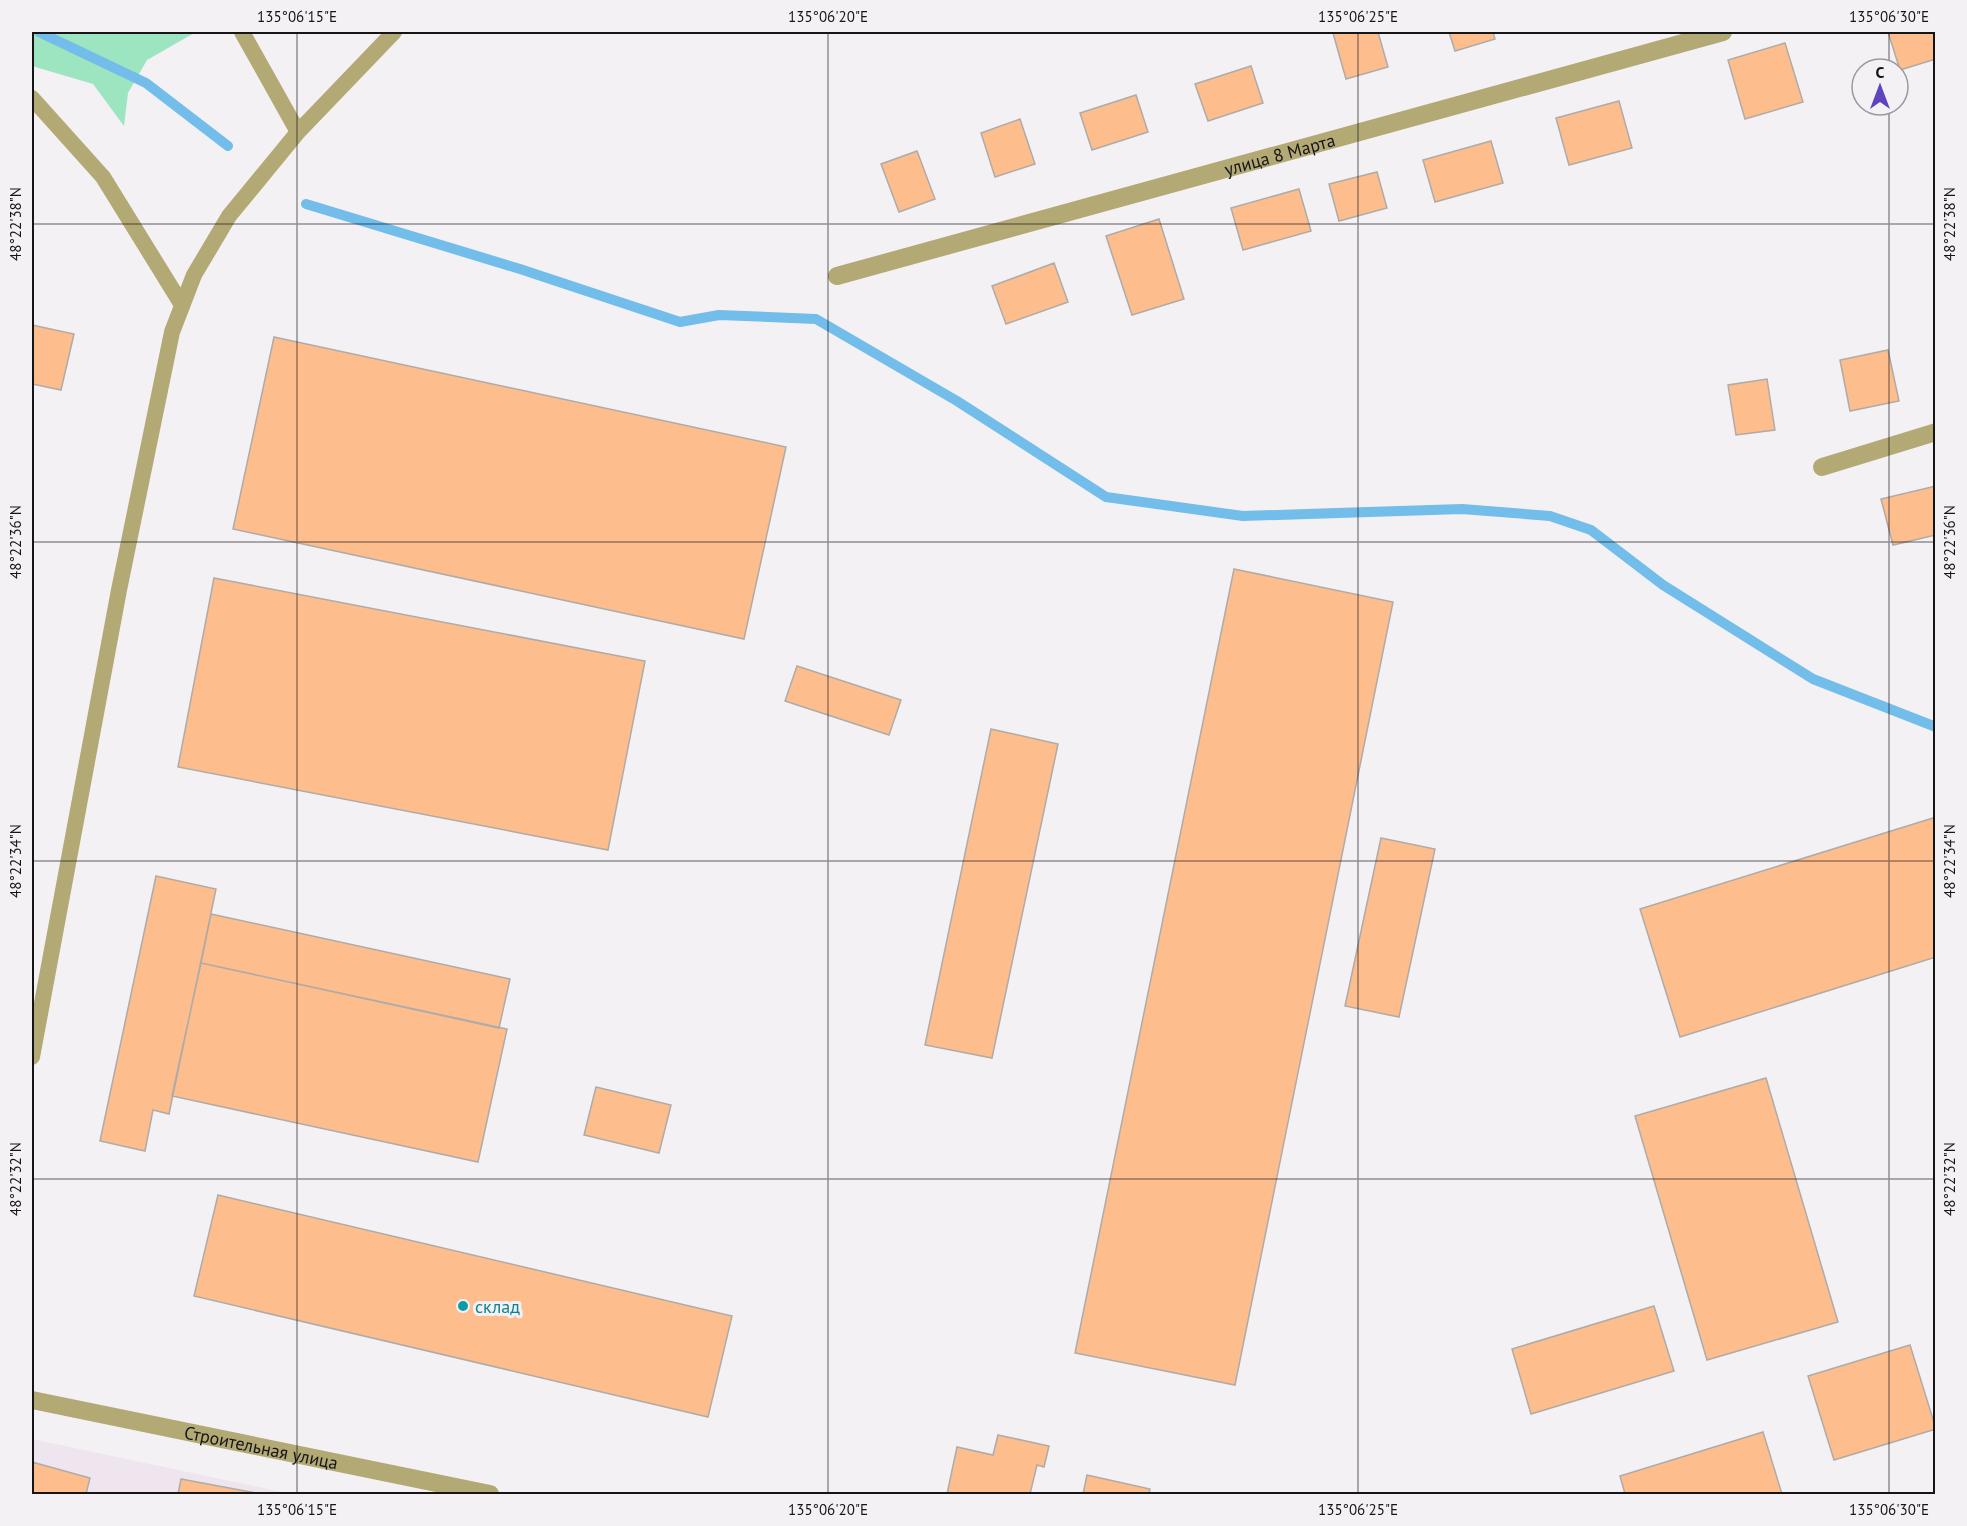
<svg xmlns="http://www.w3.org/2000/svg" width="1967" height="1526" font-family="'PT Sans',sans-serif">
<rect width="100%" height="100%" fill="#f4f1f4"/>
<!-- built -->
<path fill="#eee5ee" d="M32,1439L292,1494H32Z"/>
<!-- green -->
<path fill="#9de4c1" d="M32,32H196L147,60L128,93L124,126L93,84L32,66Z"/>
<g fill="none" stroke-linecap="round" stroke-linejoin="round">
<!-- stream -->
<path stroke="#72bde9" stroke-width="10" d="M39,32L146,83L228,146
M306,204L520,269L680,322L719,315L816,319L957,401L1106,497L1243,516L1462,509L1550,516L1591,530L1663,585L1813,679L1936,727"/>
</g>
<!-- building -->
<path fill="#fdbd8c" stroke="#aeaba8" stroke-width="1.5" d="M1340,32H1378L1388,67L1346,79L1333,33Z
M1449,32H1493L1495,39L1455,51Z
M1888,32H1936V59L1900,70Z
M1785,43L1803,102L1745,119L1728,60Z
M1251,66L1263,103L1208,121L1195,84Z
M1136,95L1148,132L1092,150L1080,113Z
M1619,101L1632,148L1569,165L1556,118Z
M1020,119L1035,164L995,177L981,133Z
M1491,141L1503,183L1435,202L1423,160Z
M917,151L935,199L899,212L881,164Z
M1377,172L1387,208L1339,221L1329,184Z
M1299,189L1311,231L1243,250L1231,208Z
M1159,219L1184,299L1132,315L1106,236Z
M1054,263L1068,302L1006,324L992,286Z
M32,325L74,334L61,390L32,384Z
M274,337L786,447L744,639L233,529Z
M1888,350L1899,401L1850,411L1840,360Z
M1767,379L1775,430L1736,435L1728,385Z
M1936,486V535L1893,545L1881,499Z
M1234,569L1393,602L1235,1385L1075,1353Z
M214,578L645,661L608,850L178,767Z
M797,666L901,700L889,735L785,701Z
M991,729L1058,744L992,1058L925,1045Z
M1936,817V957L1680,1037L1640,909Z
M1381,838L1435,849L1399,1017L1345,1006Z
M156,876L216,889L169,1114L153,1110L145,1151L100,1141Z
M211,914L510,979L499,1028L201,963Z
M201,963L507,1029L478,1162L172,1096Z
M1766,1078L1838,1322L1707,1360L1635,1116Z
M596,1087L671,1105L659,1153L584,1135Z
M218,1195L732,1316L708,1417L194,1296Z
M1654,1306L1674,1371L1531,1414L1512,1349Z
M1910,1345L1936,1429L1834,1460L1808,1376Z
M1763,1432L1782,1494H1625L1620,1476Z
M998,1435L1049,1446L1044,1467L1037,1465L1030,1494H947L957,1447L993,1455Z
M32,1462L90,1478L86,1494H32Z
M1087,1475L1150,1489L1149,1494H1083Z
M181,1479L262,1494H178Z"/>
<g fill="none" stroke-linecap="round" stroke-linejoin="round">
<!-- lane -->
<path stroke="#b3a975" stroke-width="16" d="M242,32L298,132
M32,98L103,177L182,305
M32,1057L119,590L172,332L194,275L229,216L298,132L394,32"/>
<!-- street -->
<g stroke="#b3a975" stroke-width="18">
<path id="s1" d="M837,276L1723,32"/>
<path d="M1822,467L1936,432"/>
<path id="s2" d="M32,1400L490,1494"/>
</g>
</g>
<!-- ticks -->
<path fill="none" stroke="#161516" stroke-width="1.5" stroke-opacity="0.45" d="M297,32V1494M828,32V1494M1358,32V1494M1889,32V69M1889,105V1494M32,224H1936M32,542H1936M32,861H1936M32,1179H1936"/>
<!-- markers -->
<circle fill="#0f9aa8" stroke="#f4f1f4" stroke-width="2" cx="463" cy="1306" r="6"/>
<g text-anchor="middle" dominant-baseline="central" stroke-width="6" stroke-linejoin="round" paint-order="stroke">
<!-- street labels -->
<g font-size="18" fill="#161516" stroke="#f4f1f4">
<text stroke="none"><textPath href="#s1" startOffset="459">улица 8 Марта</textPath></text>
<text stroke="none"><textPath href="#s2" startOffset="234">Строительная улица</textPath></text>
</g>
<!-- culture labels -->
<g font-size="18" fill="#0d838f" stroke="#f4f1f4" text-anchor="start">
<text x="475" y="1306">склад</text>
</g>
</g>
<!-- border -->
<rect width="1967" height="1526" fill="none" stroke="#f4f1f4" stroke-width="66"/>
<!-- north arrow -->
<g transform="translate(1880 87)"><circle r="28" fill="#f4f1f4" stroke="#9b999b" stroke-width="1.5"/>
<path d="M0-4.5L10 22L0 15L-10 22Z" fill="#5e45bd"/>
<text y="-9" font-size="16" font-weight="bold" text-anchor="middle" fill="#161516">С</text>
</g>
<rect x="33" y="33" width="1901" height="1460" fill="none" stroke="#161516" stroke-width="2"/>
<g font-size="15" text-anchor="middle" fill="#161516">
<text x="297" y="22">135°06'15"E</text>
<text x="828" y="22">135°06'20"E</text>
<text x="1358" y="22">135°06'25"E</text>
<text x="1889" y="22">135°06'30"E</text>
<text transform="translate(16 224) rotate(-90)" y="5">48°22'38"N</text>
<text transform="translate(1950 224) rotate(-90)" y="5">48°22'38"N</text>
<text transform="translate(16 542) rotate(-90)" y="5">48°22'36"N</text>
<text transform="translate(1950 542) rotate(-90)" y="5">48°22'36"N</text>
<text transform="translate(16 861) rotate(-90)" y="5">48°22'34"N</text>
<text transform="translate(1950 861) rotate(-90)" y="5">48°22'34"N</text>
<text transform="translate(16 1179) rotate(-90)" y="5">48°22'32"N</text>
<text transform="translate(1950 1179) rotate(-90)" y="5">48°22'32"N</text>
<text x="297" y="1515">135°06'15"E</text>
<text x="828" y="1515">135°06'20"E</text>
<text x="1358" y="1515">135°06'25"E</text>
<text x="1889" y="1515">135°06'30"E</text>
</g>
</svg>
